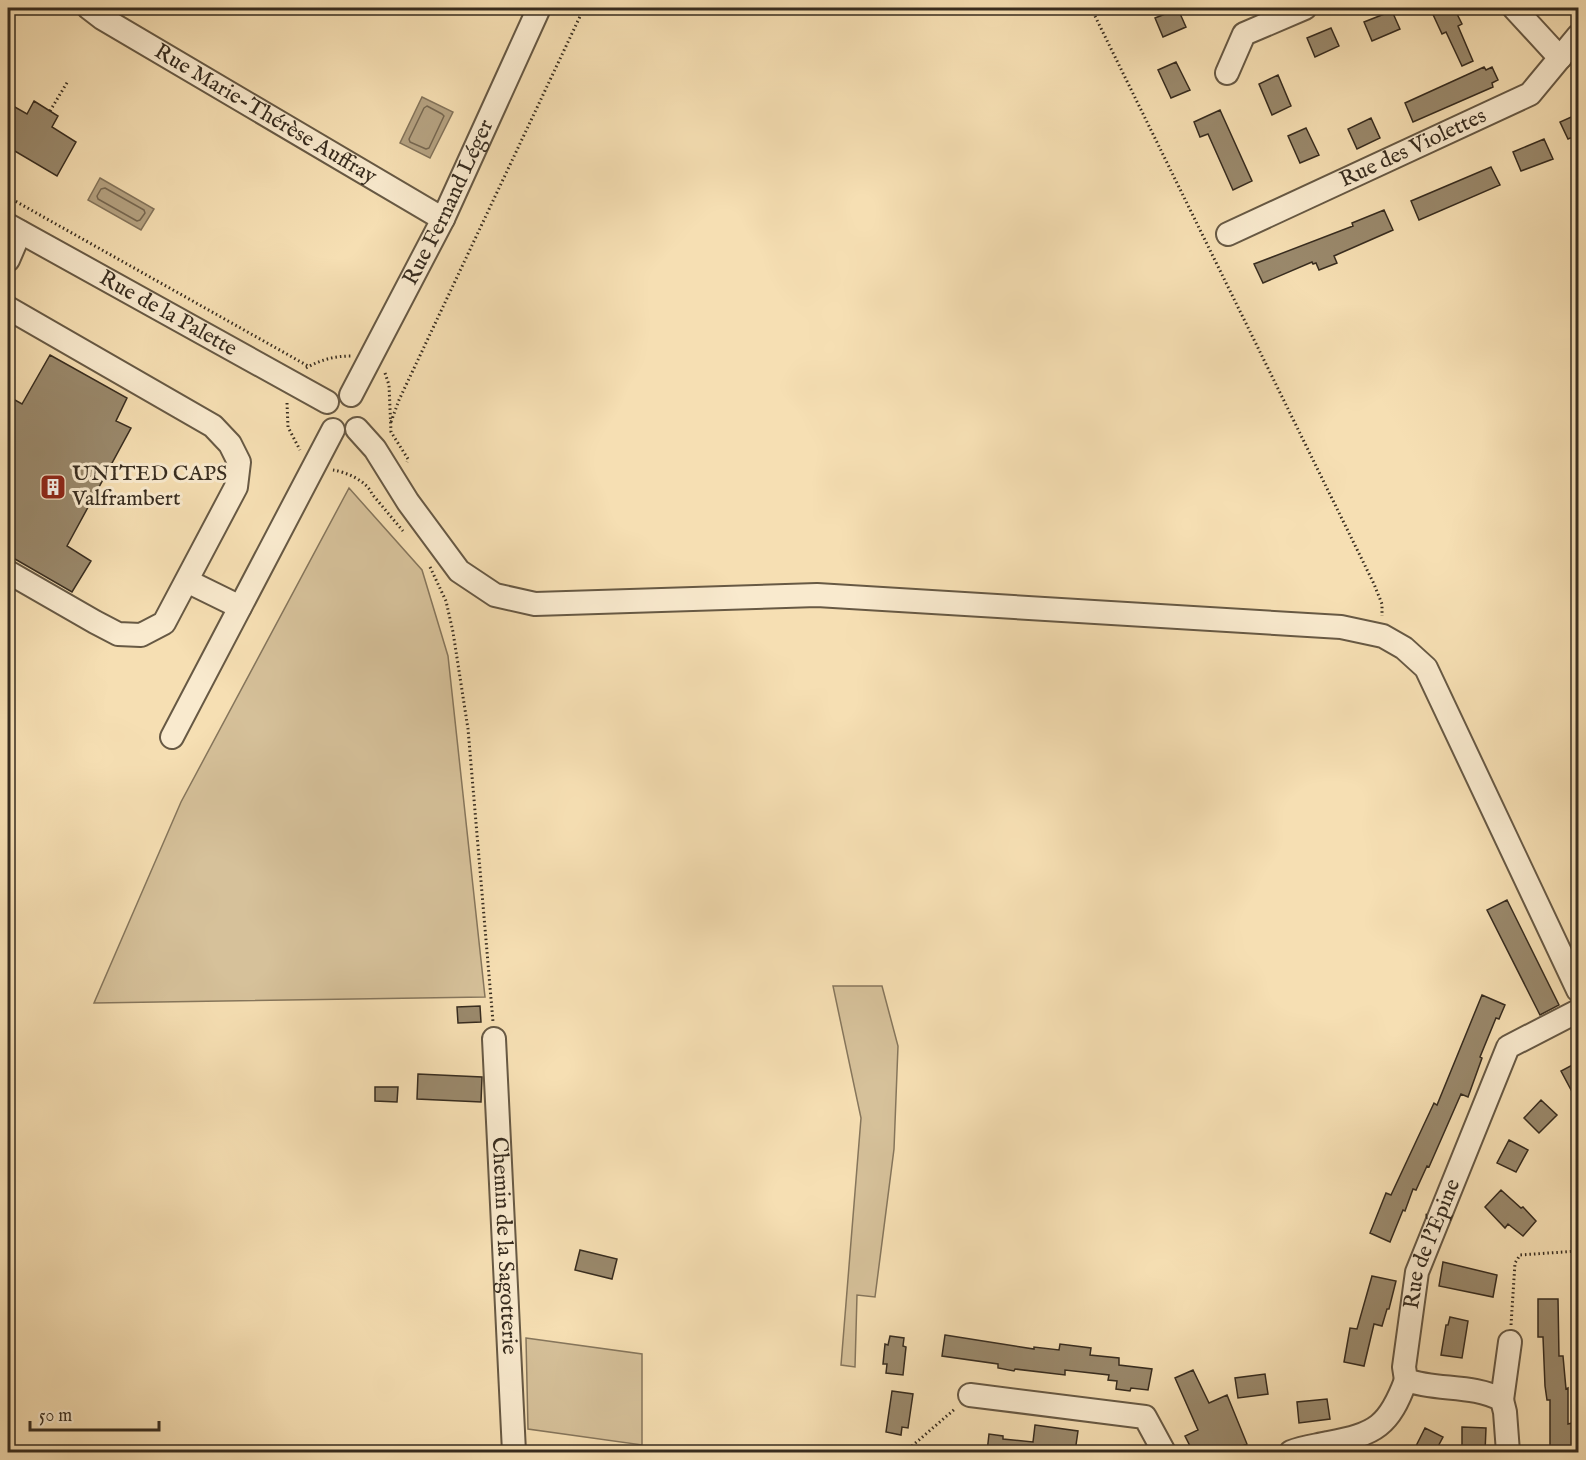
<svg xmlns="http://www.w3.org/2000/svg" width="1586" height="1460" font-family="'IM FELL English',serif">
<rect width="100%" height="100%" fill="#f6dfb3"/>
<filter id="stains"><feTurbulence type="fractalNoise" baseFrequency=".00333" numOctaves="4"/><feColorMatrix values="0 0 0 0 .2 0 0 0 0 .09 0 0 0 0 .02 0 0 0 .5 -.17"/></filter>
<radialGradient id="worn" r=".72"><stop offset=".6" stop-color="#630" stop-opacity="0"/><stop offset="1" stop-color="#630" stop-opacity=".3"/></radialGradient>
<!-- green -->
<path fill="#d6c19a" stroke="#86765c" stroke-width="1.5" d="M349,488L422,570L448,656L485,997L94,1003L181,802Z
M833,986H882L898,1046L894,1149L875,1297L857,1295L855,1367L841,1365L861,1118Z
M526,1338L642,1354V1445L528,1429Z"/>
<!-- water -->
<path fill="#b5a281" stroke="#83735a" stroke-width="1.5" d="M422,97L453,112L430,158L400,143Z
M100,178L154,209L141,230L88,200Z"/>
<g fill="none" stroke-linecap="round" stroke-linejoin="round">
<!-- shore -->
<path stroke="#766750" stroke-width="1.5" d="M427,106L442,114L444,116L429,148L426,149L410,142L409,139L424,108Z
M105,188L144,210L145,213L140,220L137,221L98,199L97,196L101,189Z"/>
</g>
<!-- building -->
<path fill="#9a896c" stroke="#372c1f" stroke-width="1.5" d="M1430,8H1454L1462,24L1458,26L1473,61L1462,66L1446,32L1442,34Z
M1178,9L1186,27L1163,37L1155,18Z
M1392,11L1400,29L1372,41L1364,22Z
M1331,28L1339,46L1315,57L1307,38Z
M1176,62L1190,90L1171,98L1158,70Z
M1484,67L1486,70L1492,67L1498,80L1492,83L1493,87L1413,122L1405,103Z
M1278,75L1291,106L1272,115L1259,84Z
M34,101L58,116L52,127L76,142L57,176L8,147V103L27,114Z
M1220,110L1252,181L1233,190L1208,134L1200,137L1194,122Z
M1578,114V135L1568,139L1560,122Z
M1371,118L1380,138L1357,149L1348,129Z
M1306,128L1319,155L1300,163L1288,136Z
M1544,139L1553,159L1521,171L1513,152Z
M1491,167L1500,185L1419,220L1411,201Z
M1384,210L1393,230L1334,256L1337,263L1319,270L1316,263L1313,264L1312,262L1263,283L1254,264L1353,226L1352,223Z
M50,355L127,398L116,421L131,428L67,546L91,561L72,592L8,555V396L22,404Z
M1507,900L1559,1005L1540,1015L1487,910Z
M1482,995L1505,1005L1499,1019L1496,1018L1480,1057L1482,1058L1468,1097L1461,1094L1429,1167L1427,1166L1416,1190L1413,1189L1405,1211L1403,1210L1390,1242L1370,1233L1386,1193L1391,1195L1434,1103L1437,1105Z
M480,1006L481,1022L458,1023L457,1007Z
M1578,1062V1103L1561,1071Z
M418,1074L482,1077L481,1102L417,1099Z
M375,1087H398L397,1102L375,1101Z
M1541,1100L1557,1115L1539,1133L1524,1118Z
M1509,1140L1528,1150L1516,1172L1497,1163Z
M1501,1190L1521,1208L1523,1207L1536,1221L1523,1236L1508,1224L1505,1228L1485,1207Z
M580,1250L617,1259L612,1279L575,1270Z
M1443,1262L1497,1275L1493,1297L1439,1286Z
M1372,1276L1396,1281L1389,1309H1387L1382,1326L1374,1324L1364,1366L1344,1362L1350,1328L1357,1329Z
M1538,1299H1558L1559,1356H1563L1566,1389L1568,1388V1424L1572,1423V1452H1550V1400H1547L1545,1386L1543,1337H1538Z
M1450,1317L1468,1321L1462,1358L1441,1355L1446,1325H1448Z
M945,1335L1034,1349V1347L1059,1350L1060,1344L1091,1348L1090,1355L1119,1358V1365L1152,1369L1148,1390L1131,1388L1130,1391L1116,1389L1117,1381L1108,1380L1109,1375L1065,1370V1375L1015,1369L1014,1371L998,1368V1364L942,1356Z
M890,1336L904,1338L903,1346L906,1347L903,1375L886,1373L887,1364H883L885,1344L888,1345Z
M1193,1370L1209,1403L1227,1395L1247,1444L1228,1452H1193L1185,1436L1198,1430L1175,1378Z
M1265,1374L1268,1394L1238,1398L1235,1378Z
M892,1391L913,1394L908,1428L902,1427L901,1435L886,1432Z
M1327,1399L1330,1419L1299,1423L1297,1402Z
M1035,1425L1078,1431L1075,1452L1041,1448L1040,1452H987L989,1434L1003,1436V1439L1033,1442Z
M1462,1427L1486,1428L1485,1452H1462Z
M1425,1428L1443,1437L1435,1452H1413Z"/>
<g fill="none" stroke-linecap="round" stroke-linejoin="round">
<!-- minor casing -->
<g stroke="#675944" stroke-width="26">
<g id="minor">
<path id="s1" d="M89,8L102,18L443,219"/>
<path d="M1514,8L1560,58"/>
<path d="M1227,73L1244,34L1305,8"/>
<path id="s2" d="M8,225L327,402"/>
<path id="s3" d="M1228,234L1530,94L1578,36"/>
<path d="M8,260L20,232"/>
<path d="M8,308L213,426L230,444L239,462L236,487L164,623L141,635L118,634L95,622L8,572"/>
<path id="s4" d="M351,395L443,219L539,8"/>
<path d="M357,429L375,449L408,502L459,571L495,595L535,604L817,595L1341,627L1383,636L1404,648L1426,668L1578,990"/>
<path d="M187,581L240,607"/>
<path d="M172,737L333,430"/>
<path id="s5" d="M494,1039L514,1452"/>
<path d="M970,1395L1145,1417L1164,1452"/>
<path d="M1502,1400L1510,1342"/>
<path d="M1291,1452C1303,1447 1315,1446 1328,1443C1376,1434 1389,1426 1406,1380"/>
<path id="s6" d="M1508,1452L1505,1412L1502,1400C1473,1384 1437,1391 1406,1380L1404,1367L1417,1272L1508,1047L1578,1011"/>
</g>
</g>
<!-- path -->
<path stroke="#372c1f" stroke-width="3" stroke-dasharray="1.5 3" stroke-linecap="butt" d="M1091,8L1374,584L1382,604V616
M50,111L68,81
M8,197L308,366
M306,368C320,360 334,356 351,356
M385,373L389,385L391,432L408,459L407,462
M287,403L288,427L300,450
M391,422L399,400L584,8
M333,470C346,472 367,481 372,494L403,531
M430,567L446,601L453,632L468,729L493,1022
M1511,1325L1515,1263L1520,1255L1578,1251
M905,1452L956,1408"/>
<!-- minor -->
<use href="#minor" stroke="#f9eace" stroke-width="22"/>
</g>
<!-- icons -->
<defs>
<g id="building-square" transform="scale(1.35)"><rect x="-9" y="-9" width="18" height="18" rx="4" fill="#8f2418" stroke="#f9eace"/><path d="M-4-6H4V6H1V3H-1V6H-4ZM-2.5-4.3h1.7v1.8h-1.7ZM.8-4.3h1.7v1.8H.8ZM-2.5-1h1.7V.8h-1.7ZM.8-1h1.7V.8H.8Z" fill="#fff"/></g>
</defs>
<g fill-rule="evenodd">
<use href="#building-square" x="53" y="487"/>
</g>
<g text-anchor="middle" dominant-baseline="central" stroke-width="6" stroke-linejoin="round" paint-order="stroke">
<!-- street labels -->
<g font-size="22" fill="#372c1f" stroke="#f9eace">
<text stroke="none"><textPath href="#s1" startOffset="206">Rue Marie-Thérèse Auffray</textPath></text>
<text stroke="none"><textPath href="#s3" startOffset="204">Rue des Violettes</textPath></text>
<text stroke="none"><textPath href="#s4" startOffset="216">Rue Fernand Léger</textPath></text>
<text stroke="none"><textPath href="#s2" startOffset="183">Rue de la Palette</textPath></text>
<text stroke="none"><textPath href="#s6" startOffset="291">Rue de l'Épine</textPath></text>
<text stroke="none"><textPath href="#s5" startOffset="207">Chemin de la Sagotterie</textPath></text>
</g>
<!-- poi labels -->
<g font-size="22" fill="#372c1f" stroke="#f9eace" text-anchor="start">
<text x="72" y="474">UNITED CAPS<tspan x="72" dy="25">Valframbert</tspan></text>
</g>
</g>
<!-- margin -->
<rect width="1586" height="1460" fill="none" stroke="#f6dfb3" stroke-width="30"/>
<rect x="9" y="9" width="1568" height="1442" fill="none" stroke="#372c1f" stroke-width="3"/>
<rect x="15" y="15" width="1556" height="1430" fill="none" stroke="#372c1f" stroke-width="1.5"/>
<!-- scale -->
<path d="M30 1421v9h129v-9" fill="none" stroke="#372c1f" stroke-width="3"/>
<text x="39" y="1421" font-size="18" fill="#372c1f" stroke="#f9eace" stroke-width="4.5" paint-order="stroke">50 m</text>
<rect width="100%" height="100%" filter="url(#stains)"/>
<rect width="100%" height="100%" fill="url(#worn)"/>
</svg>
